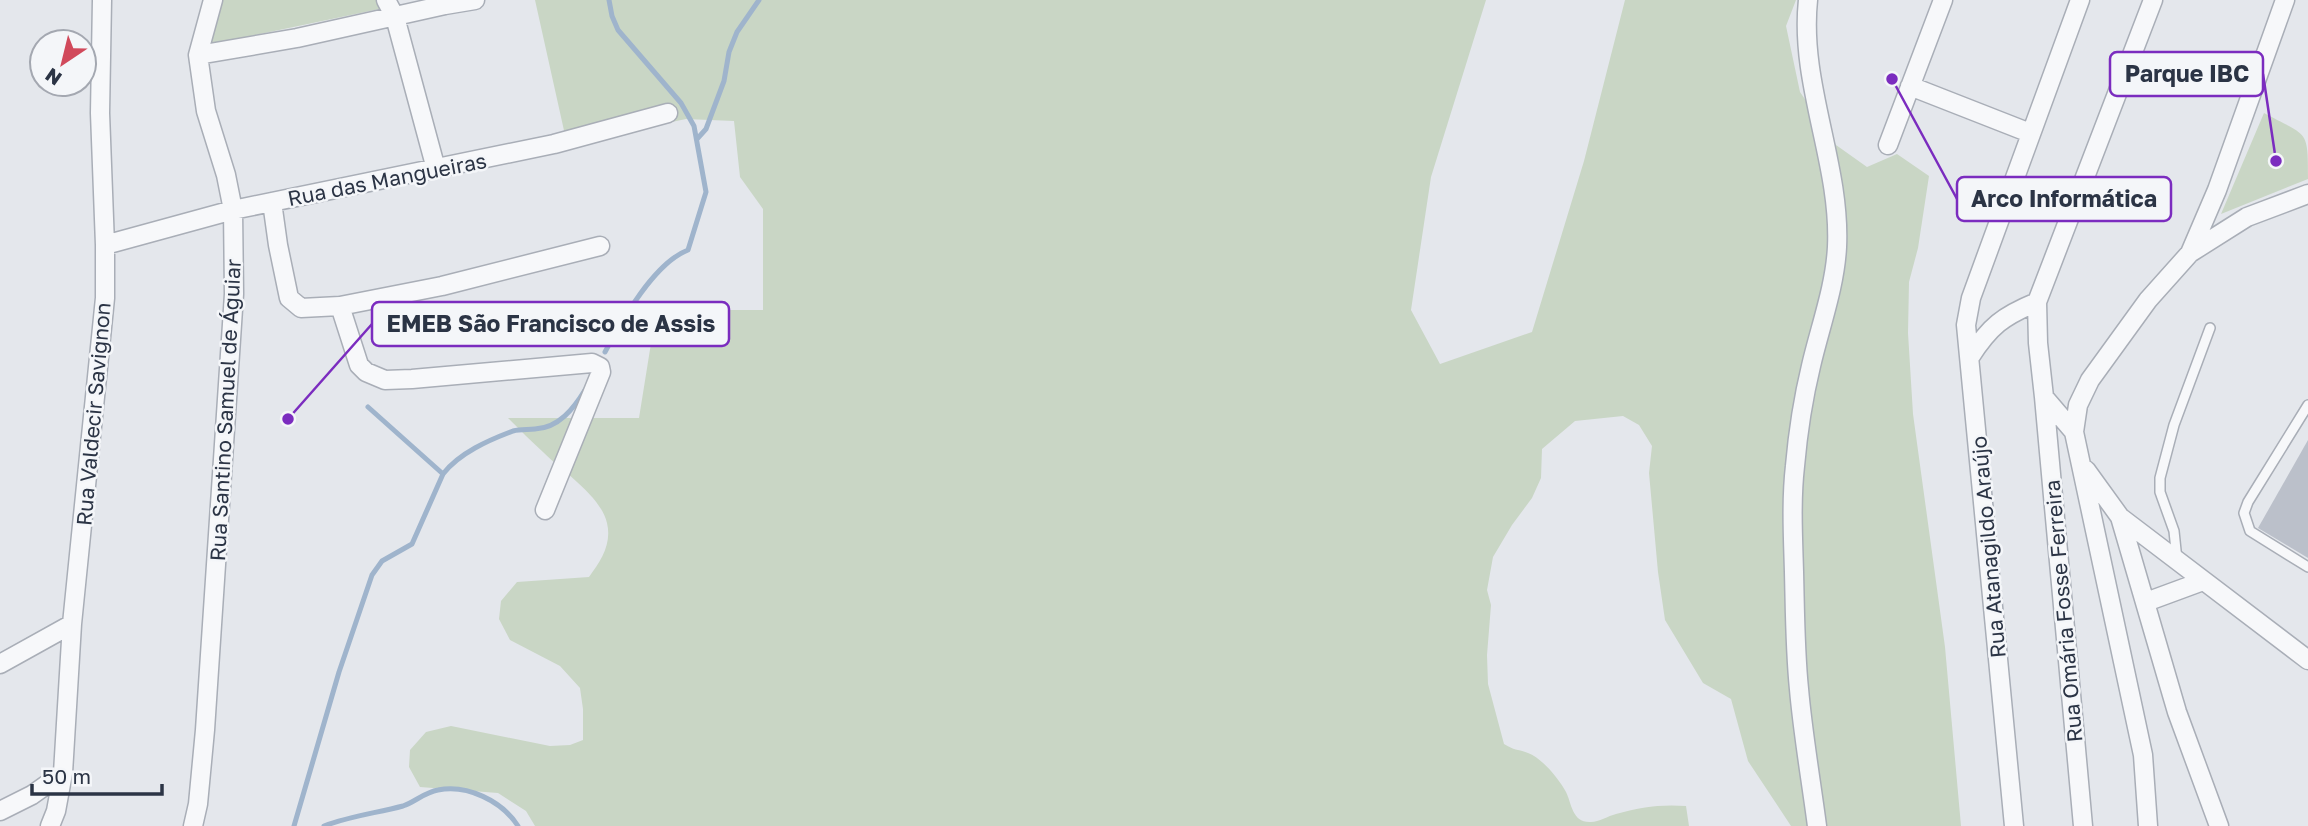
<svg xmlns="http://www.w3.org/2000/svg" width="2308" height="826" font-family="'Golos Text',sans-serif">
<rect width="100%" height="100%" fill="#e4e7ec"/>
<!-- green -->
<path fill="#c9d6c5" d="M217,0H384L389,7L208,45Z
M535,0H1486L1431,177L1411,310L1440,364L1532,332L1584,161L1625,0H1796L1786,26L1800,92L1836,145L1867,167L1897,154L1929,176L1918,248L1909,282L1908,333L1913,414L1945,647L1961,826H1791L1748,761L1731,699L1703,683L1665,620L1658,572L1649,473L1652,446L1639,425L1623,416L1575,421L1542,449L1541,478L1532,498L1512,525L1493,557L1487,590L1491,605L1487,655L1488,684L1504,744C1515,751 1518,749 1528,753C1542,758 1559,779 1566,792C1572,804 1572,823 1591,822C1599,822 1608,816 1616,814C1639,807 1662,804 1686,806L1689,826H535L526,811L498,793L420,787L409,767L410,750L426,732L451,726L550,746L570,745L583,740V709L580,688L560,666L510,640L499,619L501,601L517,582L589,577C601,561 612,544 607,523C601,496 562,471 543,452C531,441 520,430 508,418H639L657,306L695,310H763V209L740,177L734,121L686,119L567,144Z
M2264,113C2308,137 2308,128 2308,179L2221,214Z"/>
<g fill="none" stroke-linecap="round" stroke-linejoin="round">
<!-- stream -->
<path stroke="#9fb4cc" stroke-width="5" d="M697,139L706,129L724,81L729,52L737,32L759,0
M605,352C622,320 654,263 688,250L706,192L694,126L681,103L618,30L612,16L609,0
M368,407L443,474
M294,826L339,672L372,575L382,561L412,544L443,474C459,453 489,440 513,431C521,429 528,430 535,429C559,428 574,408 585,390
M324,826C350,816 377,813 403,806C415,802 425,792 438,790C467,784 502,801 518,826"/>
</g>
<!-- building -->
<path fill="#bbc0ca" d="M2308,440V558L2258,528Z"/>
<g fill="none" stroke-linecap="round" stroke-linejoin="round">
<!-- lane casing -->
<g stroke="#a9aeb7" stroke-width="12">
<path id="lane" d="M2308,405L2248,502L2244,513L2250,531L2308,567
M2177,560L2174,531L2160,492V478L2174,425L2210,328"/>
</g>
<!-- street casing -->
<g stroke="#a9aeb7" stroke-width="21">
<path id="street" d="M386,0L395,17L436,169
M1808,0C1799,84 1841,164 1837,247C1835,287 1820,327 1811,366C1803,399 1798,432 1795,466C1791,501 1793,537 1794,572C1795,611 1795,650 1799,689C1803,735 1811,780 1817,826
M198,55L297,38L445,5L475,0
M1910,86L2030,133
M1888,145L1943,0
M272,202L278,245L289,298L301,308L340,306L359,365L366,372L385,380L412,379L592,363L600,367L601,372L545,510
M105,245L233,210L554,144L668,113
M2190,253L2217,190L2285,0
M340,306L442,286L600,246
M1970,357C1990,326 2003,316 2037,302
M2044,397L2083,826
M2074,432L2044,397L2038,343L2037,302L2153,0
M2086,470L2120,517L2177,712L2219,826
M2120,517L2308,660
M2146,602L2203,581
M0,664L72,624
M0,811L32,795L63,773
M50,826L56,811L63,773L72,624L105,298V245L100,113L102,0
M193,826L198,804L205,730L234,294L233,210L226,175L206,111L198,55L213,0
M2014,826L1966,325L1971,298L2080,0
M2148,826L2143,755L2074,432L2078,405L2090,380L2148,300L2190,253L2247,217L2308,194"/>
</g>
<!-- lane -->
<use href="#lane" stroke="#f7f8fa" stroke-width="9"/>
<!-- street -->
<use href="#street" stroke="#f7f8fa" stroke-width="18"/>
</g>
<g text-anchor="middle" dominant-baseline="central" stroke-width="5" stroke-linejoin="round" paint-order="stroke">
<!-- street labels -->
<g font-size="21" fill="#2b3445" stroke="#f4f6f9">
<text transform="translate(387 179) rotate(-11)">Rua das Mangueiras</text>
<text transform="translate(225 410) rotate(-87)">Rua Santino Samuel de Águiar</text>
<text transform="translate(93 414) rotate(-85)">Rua Valdecir Savignon</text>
<text transform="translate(1988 547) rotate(-95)">Rua Atanagildo Araújo</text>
<text transform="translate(2063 611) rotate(-95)">Rua Omária Fosse Ferreira</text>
</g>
</g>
<!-- callouts -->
<path fill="none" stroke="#7b2cbf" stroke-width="2.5" d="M2276 161L2263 74M1892 79L1957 199M288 419L372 324"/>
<g fill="#7b2cbf" stroke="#f4f6f9" stroke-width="2.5">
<circle cx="2276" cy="161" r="7"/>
<circle cx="1892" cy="79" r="7"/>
<circle cx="288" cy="419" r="7"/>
</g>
<g fill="#f4f6f9" stroke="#7b2cbf" stroke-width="2.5">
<rect x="2110" y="52" width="153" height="44" rx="7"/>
<rect x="1957" y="177" width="214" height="44" rx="7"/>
<rect x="372" y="302" width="357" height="44" rx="7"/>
</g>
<g font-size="23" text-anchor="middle" font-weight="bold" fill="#2b3445">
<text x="2187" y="82">Parque IBC</text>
<text x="2064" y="207">Arco Informática</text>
<text x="551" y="332">EMEB São Francisco de Assis</text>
</g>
<!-- north arrow -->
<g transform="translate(63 63) rotate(215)"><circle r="33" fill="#f4f6f9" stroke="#a4a8b1" stroke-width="2"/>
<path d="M0-5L12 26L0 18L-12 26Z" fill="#d1495b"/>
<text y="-10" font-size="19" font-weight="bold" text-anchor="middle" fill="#2b3445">N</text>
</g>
<!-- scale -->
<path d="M32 784v10h130v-10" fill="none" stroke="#2b3445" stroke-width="3.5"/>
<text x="42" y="784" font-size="21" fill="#2b3445" stroke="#f4f6f9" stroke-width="5" paint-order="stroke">50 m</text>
</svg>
